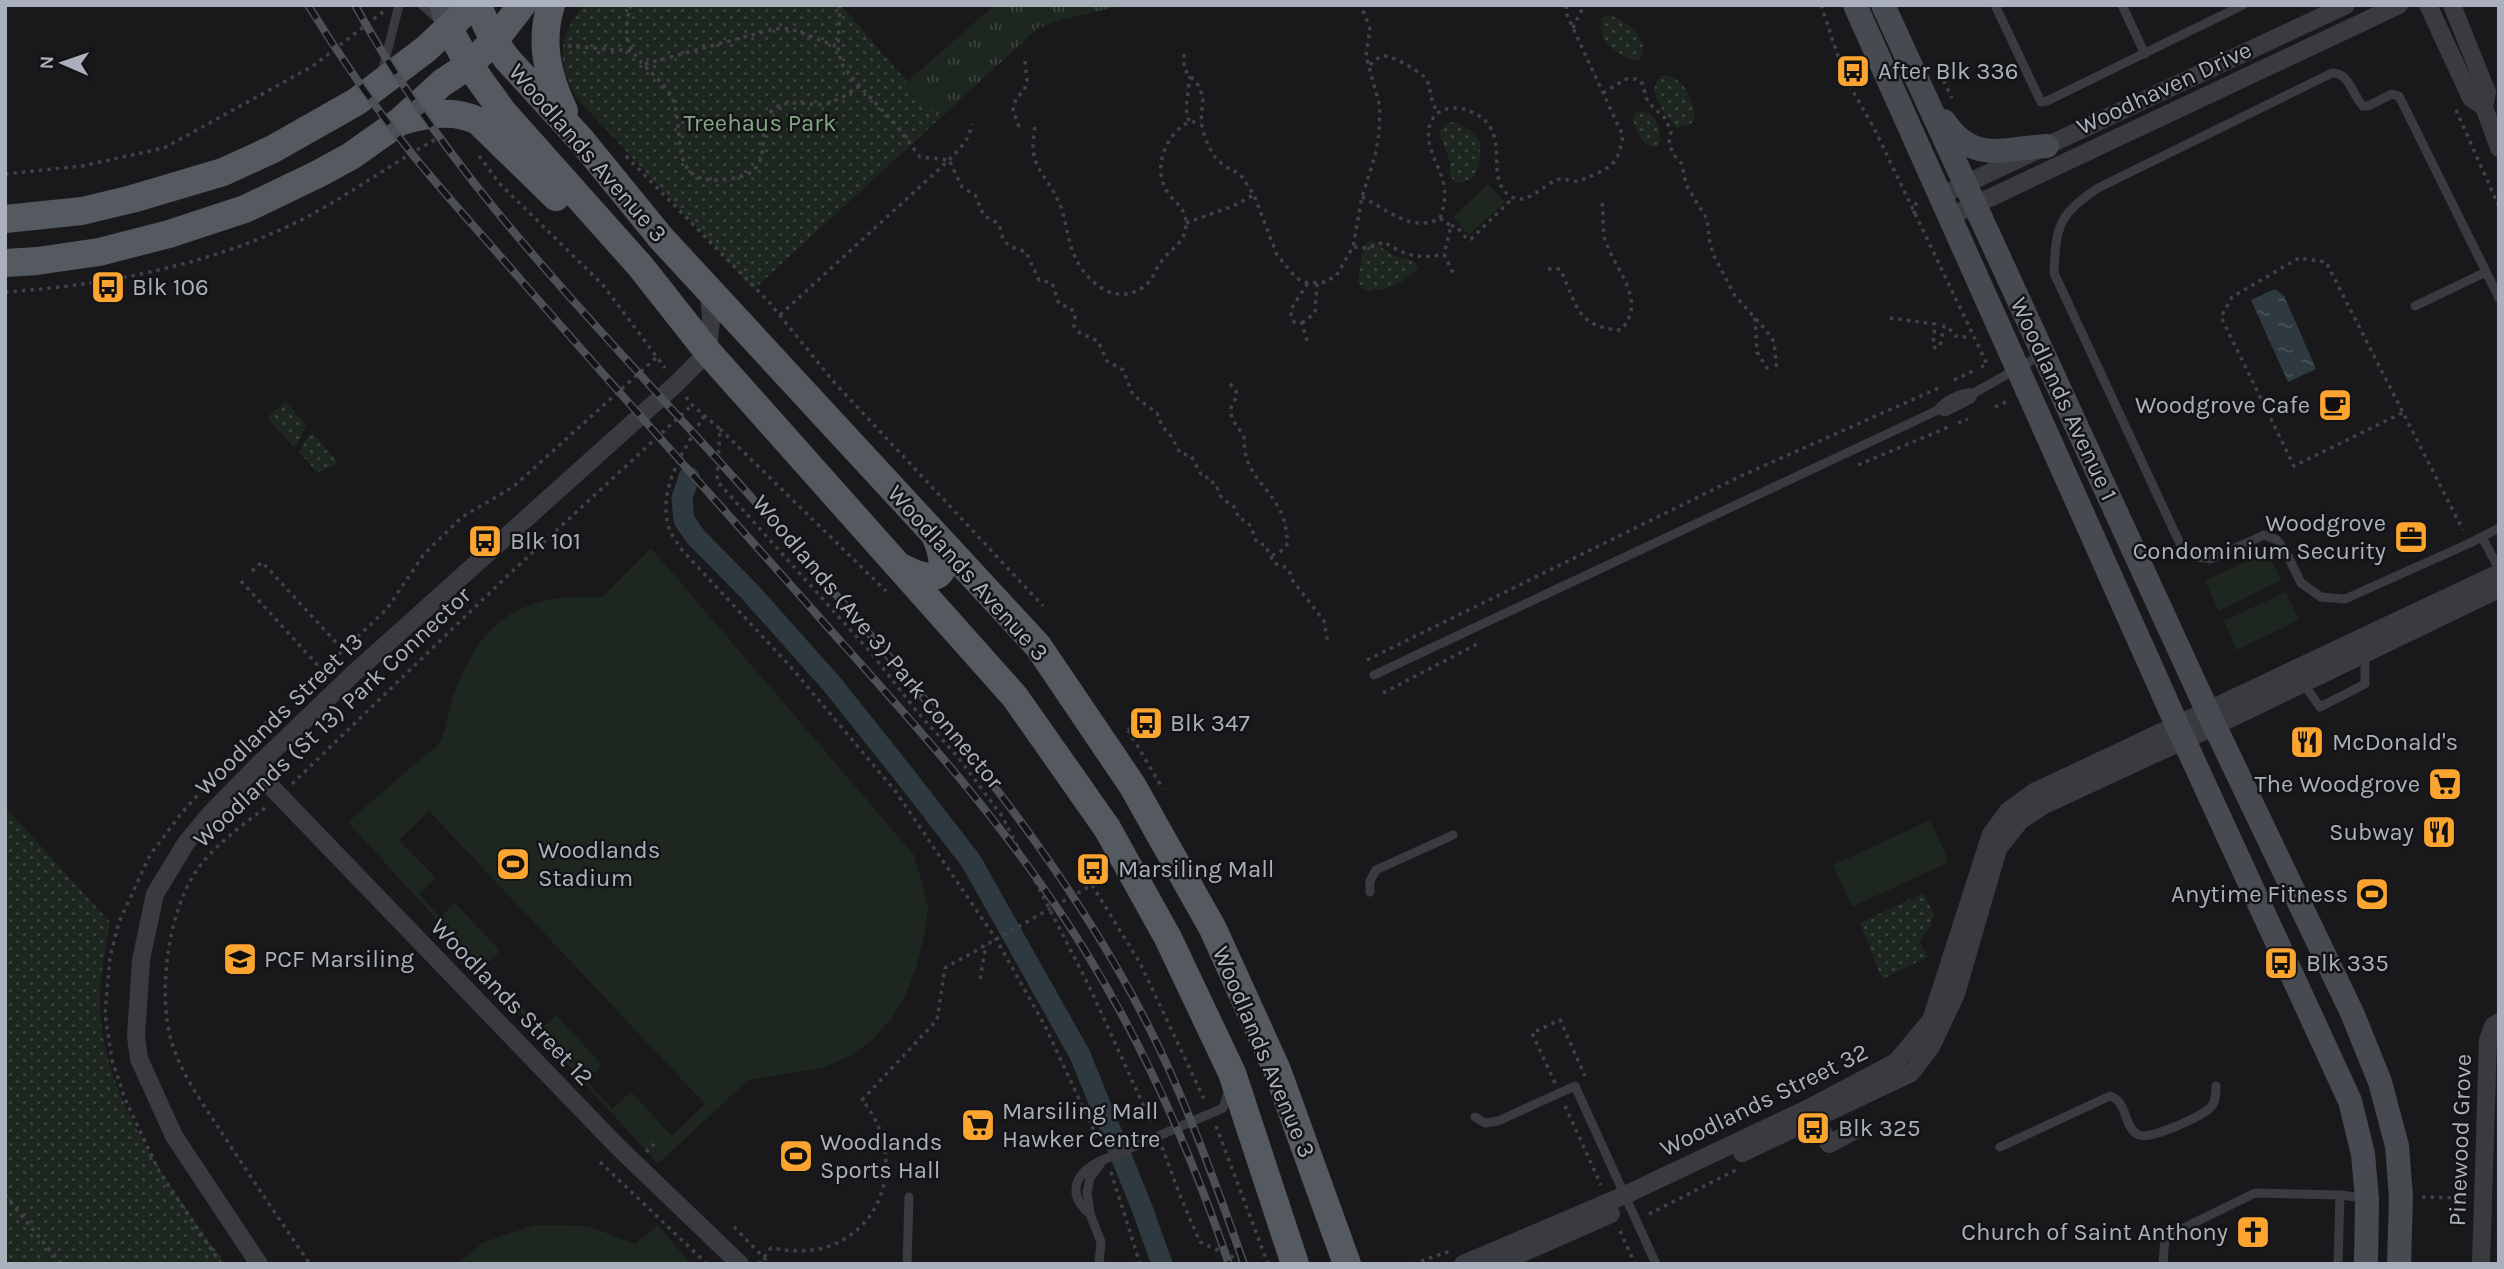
<svg xmlns="http://www.w3.org/2000/svg" width="2504" height="1269" font-family="Karla,sans-serif">
<defs>
<pattern id="grass-tufts" width="24" height="20" patternUnits="userSpaceOnUse" patternTransform="scale(1.75)"><rect width="24" height="20" fill="#1e271f"/><path d="M3 7l-1-3M5 7V3M7 7l1-3M15 17l-1-3M17 17v-4M19 17l1-3" fill="none" stroke="#3c443e"/></pattern>
<pattern id="park-dots" width="8" height="8" patternUnits="userSpaceOnUse" patternTransform="scale(1.75)"><rect width="8" height="8" fill="#1e271f"/><path d="M2 2h.1M6 6h.1" fill="none" stroke="#3c443e" stroke-width="1.8" stroke-linecap="round"/></pattern>
<pattern id="water-ripples" width="26" height="14" patternUnits="userSpaceOnUse" patternTransform="scale(1.75)"><rect width="26" height="14" fill="#2e3a40"/><path d="M2 4q2-2 4 0t4 0M15 11q2-2 4 0t4 0" fill="none" stroke="#4a545a"/></pattern>
</defs>
<rect width="100%" height="100%" fill="#19191b"/>
<!-- grass -->
<path fill="url(#grass-tufts)" d="M995,5H1124L1060,20L1038,28L939,119L907,82Z"/>
<!-- park -->
<path fill="url(#park-dots)" d="M583,5H841L939,119L754,289L576,97C556,61 558,39 583,5Z
M1605,15C1622,15 1655,42 1639,60C1624,61 1604,45 1601,30C1600,26 1601,22 1602,18Z
M1662,75C1685,76 1694,101 1695,121L1689,125L1676,128C1666,114 1643,91 1662,75Z
M1638,111C1656,111 1661,127 1660,143L1657,147L1649,146C1640,139 1633,127 1633,115Z
M1448,122C1464,123 1470,129 1480,142C1481,161 1480,184 1456,183L1450,176V162L1441,137L1440,130Z
M1371,240L1392,255L1414,261L1418,267C1406,283 1382,294 1362,289L1358,283C1359,275 1363,247 1366,242Z
M285,401L306,425L295,448L269,420L270,415Z
M309,434H314L338,463L320,472L316,471L299,452Z
M5,807L110,922C105,950 99,979 100,1007C103,1103 173,1188 225,1264H5Z
M1923,893L1934,914L1929,929L1919,941L1928,957L1882,979L1860,923Z"/>
<!-- pitch -->
<path fill="#1e271f" fill-rule="evenodd" d="M1488,184L1505,202L1469,235L1453,217Z
M651,548L914,855L928,906L924,938L915,970L906,995L891,1019L871,1041L850,1056L823,1068L748,1080L658,1164L348,822C371,802 395,782 418,761C424,756 437,748 441,740C447,729 449,707 454,693C483,617 522,594 602,597ZM429,811L705,1104L672,1136L631,1092L612,1109L586,1081L602,1065L556,1015L542,1028L484,967L500,951L455,903L440,917L419,894L436,878L399,840Z
M2267,551L2281,580L2219,611L2205,581Z
M2286,592L2299,620L2237,650L2224,621Z
M1930,820L1949,862L1852,907L1833,865Z
M535,1225L588,1226L635,1244L658,1225L691,1264H457L484,1242Z"/>
<!-- water -->
<path fill="url(#water-ripples)" d="M2275,289L2284,296L2316,369L2288,382L2251,300Z"/>
<g fill="none" stroke-linecap="round" stroke-linejoin="round">
<!-- canal -->
<path stroke="#2e3a40" stroke-width="21" d="M689,477L682,498L684,520L695,536L749,591L831,683L906,777L971,861L1080,1055L1142,1208L1162,1264"/>
<!-- path -->
<path stroke="#3f4248" stroke-width="3.5" stroke-dasharray="3.5 5" stroke-linecap="butt" d="M631,5C616,53 642,58 668,91C690,121 662,184 720,180C731,179 747,177 755,169C770,153 756,123 774,109C789,97 809,107 826,104C838,101 849,93 859,86
M840,5L838,47L841,63L853,79L896,125L920,157L949,160L962,187L975,195L984,216C1010,226 995,236 1009,245C1013,248 1021,250 1026,252L1039,280L1052,283L1059,304L1071,308L1075,316L1074,326L1080,333L1098,341L1107,361L1123,370L1133,395L1157,413L1162,426L1171,436L1180,453L1191,456L1201,474L1206,475L1208,481L1215,483C1217,487 1218,491 1220,495C1226,506 1236,500 1238,518C1255,524 1250,529 1257,543L1265,545L1274,563L1285,567L1289,570L1293,581L1324,621L1328,643
M1821,5L1840,62L1855,95L1874,128L1987,364L1981,367
M1573,28L1584,5
M568,46L632,51
M1184,54V69L1198,85L1203,97L1201,122L1205,138L1213,155L1224,166L1240,174L1254,195L1277,255L1296,278L1308,283L1325,282L1336,276L1353,247L1362,197L1375,156L1379,133L1380,107L1366,56L1370,29L1361,5
M645,64L773,29L784,28L797,31L838,47
M1370,65C1374,61 1378,57 1384,56C1392,55 1423,73 1427,80C1432,92 1429,100 1438,112
M1940,73L1952,98
M1603,93L1626,79H1636L1643,84L1646,98L1652,106L1666,119L1671,132L1669,143L1673,154L1682,164L1686,185L1707,219L1710,244L1714,256L1735,296L1765,329L1774,342L1777,372
M2456,110L2499,207
M1189,121L1186,109L1190,76
M1019,127L1013,110L1016,98L1024,91L1027,81L1025,61
M1035,127C1027,169 1046,171 1060,205C1066,220 1067,237 1073,252C1083,279 1113,307 1142,288C1153,281 1154,271 1161,262C1170,248 1186,244 1186,224C1186,208 1176,204 1168,193C1155,175 1161,150 1174,134C1183,124 1188,121 1201,122
M479,156L500,184L603,285L665,368
M626,156L769,302L833,381L1043,606
M5,174L82,166L164,148L313,66L384,11
M1362,197C1386,209 1413,234 1440,218C1444,207 1446,198 1444,186C1441,165 1420,142 1432,120C1436,112 1445,108 1454,108C1461,108 1468,110 1474,113C1514,133 1482,177 1510,196C1527,207 1542,185 1557,180C1564,177 1570,182 1578,181C1583,180 1608,169 1611,165C1619,158 1621,146 1623,136L1566,13V5
M1914,214L1917,198
M1440,218L1451,226L1444,254L1453,273
M1186,223L1233,206L1254,195
M1451,226H1456L1466,238L1471,239L1513,198
M1354,247L1367,248L1384,242C1404,255 1420,260 1444,254
M1548,269H1560C1577,304 1576,328 1621,330C1648,300 1615,270 1605,240C1602,229 1604,215 1602,202
M5,292C108,285 211,265 303,219C349,195 391,164 436,139
M780,315L949,160C959,149 971,139 971,124
M1755,318L1757,352L1769,371
M1890,318L1935,324L1933,345L1935,348L1940,346L1944,326L1949,328L1955,336L1967,337
M1302,323L1315,313L1317,283
M1307,341L1302,323H1295L1291,318V309L1308,283
M1954,380L1977,369
M1230,384L1236,390L1237,397C1224,413 1234,422 1244,436C1243,471 1261,479 1277,505C1285,517 1286,530 1288,543L1281,551L1269,557
M686,397L692,405L720,429L717,481L872,654L918,713L957,756L1002,816L1089,986L1152,1124
M1995,407L2010,400
M2402,413L2294,466L2221,317L2232,297L2299,258L2326,262L2463,530
M704,416C685,449 655,490 670,531C673,537 678,544 682,550L790,666L896,792L996,939L1045,1026L1101,1146
M1958,423L1968,419
M720,429L886,591
M1858,465L1951,426
M252,571L262,562L344,651
M241,581L322,670
M1367,660L1743,475L1941,387
M1383,693L1481,642
M1128,730L1163,789
M1128,730L1140,721
M292,784L505,578L692,405
M265,808C240,827 213,846 195,873C168,914 157,995 172,1043C182,1076 205,1107 224,1136C252,1179 281,1222 310,1264
M1092,885L1140,963L1206,1103
M980,979L986,945
M1555,1083L1532,1033L1560,1020L1585,1076
M1565,1106L1601,1185
M1216,1126L1268,1264
M1162,1147L1181,1198L1200,1242L1248,1264
M646,1152L654,1144
M600,1162L707,1264
M1111,1172L1140,1264
M5,1195L61,1264
M2422,1197L2466,1198
M1649,1214L1736,1170
M734,1227L770,1264
M1620,1231L1635,1264
M221,1264L159,1171L125,1099L112,1060L105,1014L110,957L119,922L150,855L180,815L236,751L386,610L424,554L462,517L513,487L657,357
M759,1264L771,1248C795,1252 819,1253 841,1241C894,1212 899,1143 862,1100L937,1020L945,968L1092,885L1086,861L1095,855
M1413,1264L1450,1251"/>
<!-- lane -->
<path stroke="#393b40" stroke-width="9" d="M422,5L440,21
M1995,5L2041,102L2047,101L2243,5
M2122,5L2145,54
M382,72L399,5
M2499,298L2399,96L2392,94L2368,106H2363C2352,95 2350,73 2332,73L2098,188C2058,215 2056,226 2054,273L2182,548L2197,557L2211,559L2264,535L2277,540L2286,552L2301,583L2321,597L2345,599L2470,543L2499,528
M2415,306L2486,272
M1938,410L1945,412L1971,399L1974,393L2041,355
M2482,537L2499,569
M1374,675L1938,410C1943,401 1964,391 1974,393
M2303,683L2320,707L2365,684V652
M1370,892V881L1376,870L1453,835
M1475,1117L1485,1123L1498,1121L1575,1086L1656,1264
M2000,1147L2110,1096C2128,1101 2123,1128 2139,1135C2150,1140 2203,1116 2211,1107C2216,1101 2216,1093 2216,1086
M1090,1214C1065,1193 1076,1172 1102,1160
M907,1264L909,1197
M1099,1264L1101,1242L1090,1214L1087,1192L1090,1178L1103,1160L1223,1108L1229,1089
M2163,1264L2165,1237L2255,1193L2340,1195L2364,1198
M2338,1264L2340,1195"/>
<!-- street -->
<path stroke="#393b40" stroke-width="18" d="M2428,5L2471,98L2484,107
M2452,5L2487,92L2484,107L2499,148
M1940,196L2346,5
M1949,217L2399,5
M254,769L618,1147L740,1264
M1816,1119L1829,1144L1859,1128
M1742,1153L1911,1073L1931,1047L1956,994L1998,849L2020,821L2044,805L2215,726L2499,589
M259,1264L174,1136L139,1059L136,1036L141,960L155,894L186,843L210,814L254,769L353,674L676,384L708,352L711,319L709,291
M1463,1264L1625,1195L1807,1109L1896,1062L1931,1020L1991,834L2008,811L2034,792L2499,573
M1498,1264L1611,1214
M2481,1264L2488,1040L2493,1026L2499,1022"/>
<!-- secondary -->
<path stroke="#474b51" stroke-width="24" d="M441,5L449,29
M1855,5L2177,725L2350,1101L2363,1154L2367,1199L2366,1264
M1883,5L2207,710L2353,1015L2380,1082L2397,1146L2401,1197L2399,1264
M1944,121C1974,165 2003,148 2047,146"/>
<!-- primary -->
<path stroke="#555960" stroke-width="28" d="M477,5L494,41L507,59L582,141L661,238L1038,646L1132,785L1213,929L1277,1070L1347,1264
M551,5C539,43 548,77 564,111
M449,29L469,65L503,112L641,267L708,352L1015,697L1107,828L1168,938L1232,1073L1295,1264
M402,121C427,114 454,109 478,121L556,197
M5,219L82,211L132,199L223,172L273,149L356,102L426,49L460,17
M5,263L37,261L99,252L169,234L245,209L318,174L351,156L399,122L442,83L469,65L494,41L522,5
M899,566C938,587 953,577 935,535"/>
<!-- rail casing -->
<g stroke="#4c5056" stroke-width="8">
<path id="rail" d="M308,5C340,57 374,106 412,154C447,197 484,237 520,279C619,393 719,504 818,616C897,705 977,792 1045,890C1126,1005 1184,1131 1229,1264
M355,5C452,183 601,329 735,479C780,529 824,581 868,632C982,765 1095,906 1168,1067C1197,1131 1221,1198 1244,1264"/>
</g>
<!-- rail -->
<use href="#rail" stroke="#141416" stroke-width="5" stroke-dasharray="16" stroke-linecap="butt"/>
</g>
<!-- icons -->
<defs>
<g id="bus-square" transform="scale(1.75)"><rect x="-9" y="-9" width="18" height="18" rx="4" fill="#fca430" stroke="#141416"/><path d="M-5-6H5V4H4V6H2V4H-2V6H-4V4H-5ZM-3.5-4V0h7V-4ZM-3.5 1.2v1.5H-2V1.2ZM2 1.2v1.5H3.5V1.2Z" fill="#111"/></g>
<g id="cafe-square" transform="scale(1.75)"><rect x="-9" y="-9" width="18" height="18" rx="4" fill="#fca430" stroke="#141416"/><path d="M-5.5-4.5H6V0H3Q3 3.5 0 3.5H-2.5Q-5.5 3.5-5.5 0ZM3-3.2v2h1.7v-2ZM-6 4.5H4V6H-6Z" fill="#111"/></g>
<g id="office-square" transform="scale(1.75)"><rect x="-9" y="-9" width="18" height="18" rx="4" fill="#fca430" stroke="#141416"/><path d="M-6-3h4V-5.5h4V-3h4V5H-6ZM-1-4.5V-3h2v-1.5ZM-6 0V1H6V0Z" fill="#111"/></g>
<g id="restaurant-square" transform="scale(1.75)"><rect x="-9" y="-9" width="18" height="18" rx="4" fill="#fca430" stroke="#141416"/><path d="M-5-6h1v4h1v-4h1v4h1v-4h1v5L-1.5 .5V6h-2V.5L-5-1ZM5-6V6H3V1.5H1.5Q1.5-4 5-6Z" fill="#111"/></g>
<g id="supermarket-square" transform="scale(1.75)"><rect x="-9" y="-9" width="18" height="18" rx="4" fill="#fca430" stroke="#141416"/><path d="M-6-5.5h2.5l.6 2H6L4.5 2H-2.5L-4.4-4H-6ZM-1.5 3.2a1.3 1.3 0 1 0 .1 0ZM3 3.2a1.3 1.3 0 1 0 .1 0Z" fill="#111"/></g>
<g id="stadium-square" transform="scale(1.75)"><rect x="-9" y="-9" width="18" height="18" rx="4" fill="#fca430" stroke="#141416"/><path d="M0-5a6.5 5 0 1 0 0 10a6.5 5 0 1 0 0-10ZM-3.5-1.8h7v3.6h-7Z" fill="#111"/></g>
<g id="school-square" transform="scale(1.75)"><rect x="-9" y="-9" width="18" height="18" rx="4" fill="#fca430" stroke="#141416"/><path d="M0-5L7-2L0 1L-7-2ZM-4 1L0 2.5L4 1V4Q0 6-4 4Z" fill="#111"/></g>
<g id="church-square" transform="scale(1.75)"><rect x="-9" y="-9" width="18" height="18" rx="4" fill="#fca430" stroke="#141416"/><path d="M-1.2-6h2.4v3.5h3.3v2.4h-3.3V6h-2.4V-.1h-3.3v-2.4h3.3Z" fill="#111"/></g>
</defs>
<g fill-rule="evenodd">
<use href="#bus-square" x="1853" y="71"/>
<use href="#bus-square" x="108" y="287"/>
<use href="#cafe-square" x="2335" y="405"/>
<use href="#office-square" x="2411" y="537"/>
<use href="#bus-square" x="485" y="541"/>
<use href="#bus-square" x="1146" y="723"/>
<use href="#restaurant-square" x="2307" y="742"/>
<use href="#supermarket-square" x="2445" y="784"/>
<use href="#restaurant-square" x="2439" y="832"/>
<use href="#stadium-square" x="513" y="864"/>
<use href="#bus-square" x="1093" y="869"/>
<use href="#stadium-square" x="2372" y="894"/>
<use href="#school-square" x="240" y="959"/>
<use href="#bus-square" x="2281" y="963"/>
<use href="#supermarket-square" x="978" y="1125"/>
<use href="#bus-square" x="1813" y="1128"/>
<use href="#stadium-square" x="796" y="1156"/>
<use href="#church-square" x="2253" y="1232"/>
</g>
<g text-anchor="middle" dominant-baseline="central" stroke-width="5" stroke-linejoin="round" paint-order="stroke">
<!-- poi labels -->
<g font-size="24" fill="#aab1bc" stroke="#141416" text-anchor="start">
<text x="1878" y="71">After Blk 336</text>
<text x="132" y="287">Blk 106</text>
<text x="2310" y="405" text-anchor="end">Woodgrove Cafe</text>
<text x="2386" y="523" text-anchor="end">Woodgrove<tspan x="2386" dy="28">Condominium Security</tspan></text>
<text x="510" y="541">Blk 101</text>
<text x="1170" y="723">Blk 347</text>
<text x="2332" y="742">McDonald's</text>
<text x="2420" y="784" text-anchor="end">The Woodgrove</text>
<text x="2414" y="832" text-anchor="end">Subway</text>
<text x="538" y="850">Woodlands<tspan x="538" dy="28">Stadium</tspan></text>
<text x="1118" y="869">Marsiling Mall</text>
<text x="2348" y="894" text-anchor="end">Anytime Fitness</text>
<text x="264" y="959">PCF Marsiling</text>
<text x="2306" y="963">Blk 335</text>
<text x="1002" y="1111">Marsiling Mall<tspan x="1002" dy="28">Hawker Centre</tspan></text>
<text x="1838" y="1128">Blk 325</text>
<text x="820" y="1142">Woodlands<tspan x="820" dy="28">Sports Hall</tspan></text>
<text x="2228" y="1232" text-anchor="end">Church of Saint Anthony</text>
</g>
<!-- street labels -->
<g font-size="24" fill="#aab1bc" stroke="#141416">
<text transform="translate(2164 88) rotate(-25)">Woodhaven Drive</text>
<text transform="translate(588 153) rotate(49)">Woodlands Avenue 3</text>
<text transform="translate(2064 399) rotate(65)">Woodlands Avenue 1</text>
<text transform="translate(968 573) rotate(48)">Woodlands Avenue 3</text>
<text transform="translate(878 642) rotate(50)">Woodlands (Ave 3) Park Connector</text>
<text transform="translate(279 714) rotate(-44)">Woodlands Street 13</text>
<text transform="translate(332 717) rotate(-43)">Woodlands (St 13) Park Connector</text>
<text transform="translate(512 1002) rotate(46)">Woodlands Street 12</text>
<text transform="translate(1264 1052) rotate(67)">Woodlands Avenue 3</text>
<text transform="translate(1764 1100) rotate(-26)">Woodlands Street 32</text>
<text transform="translate(2460 1140) rotate(-88)">Pinewood Grove</text>
</g>
<!-- park labels -->
<g font-size="24" fill="#82a781" stroke="#141416">
<text x="760" y="123">Treehaus Park</text>
</g>
</g>
<!-- border -->
<rect width="2504" height="1269" fill="none" stroke="#aab1bc" stroke-width="14"/>
<!-- north arrow -->
<g transform="translate(63 63) rotate(272)" stroke="#141416" stroke-width="5" paint-order="stroke">
<path d="M0-5L12 26L0 18L-12 26Z" fill="#aab1bc"/>
<text y="-10" font-size="19" font-weight="bold" text-anchor="middle" fill="#aab1bc">N</text>
</g>
</svg>
